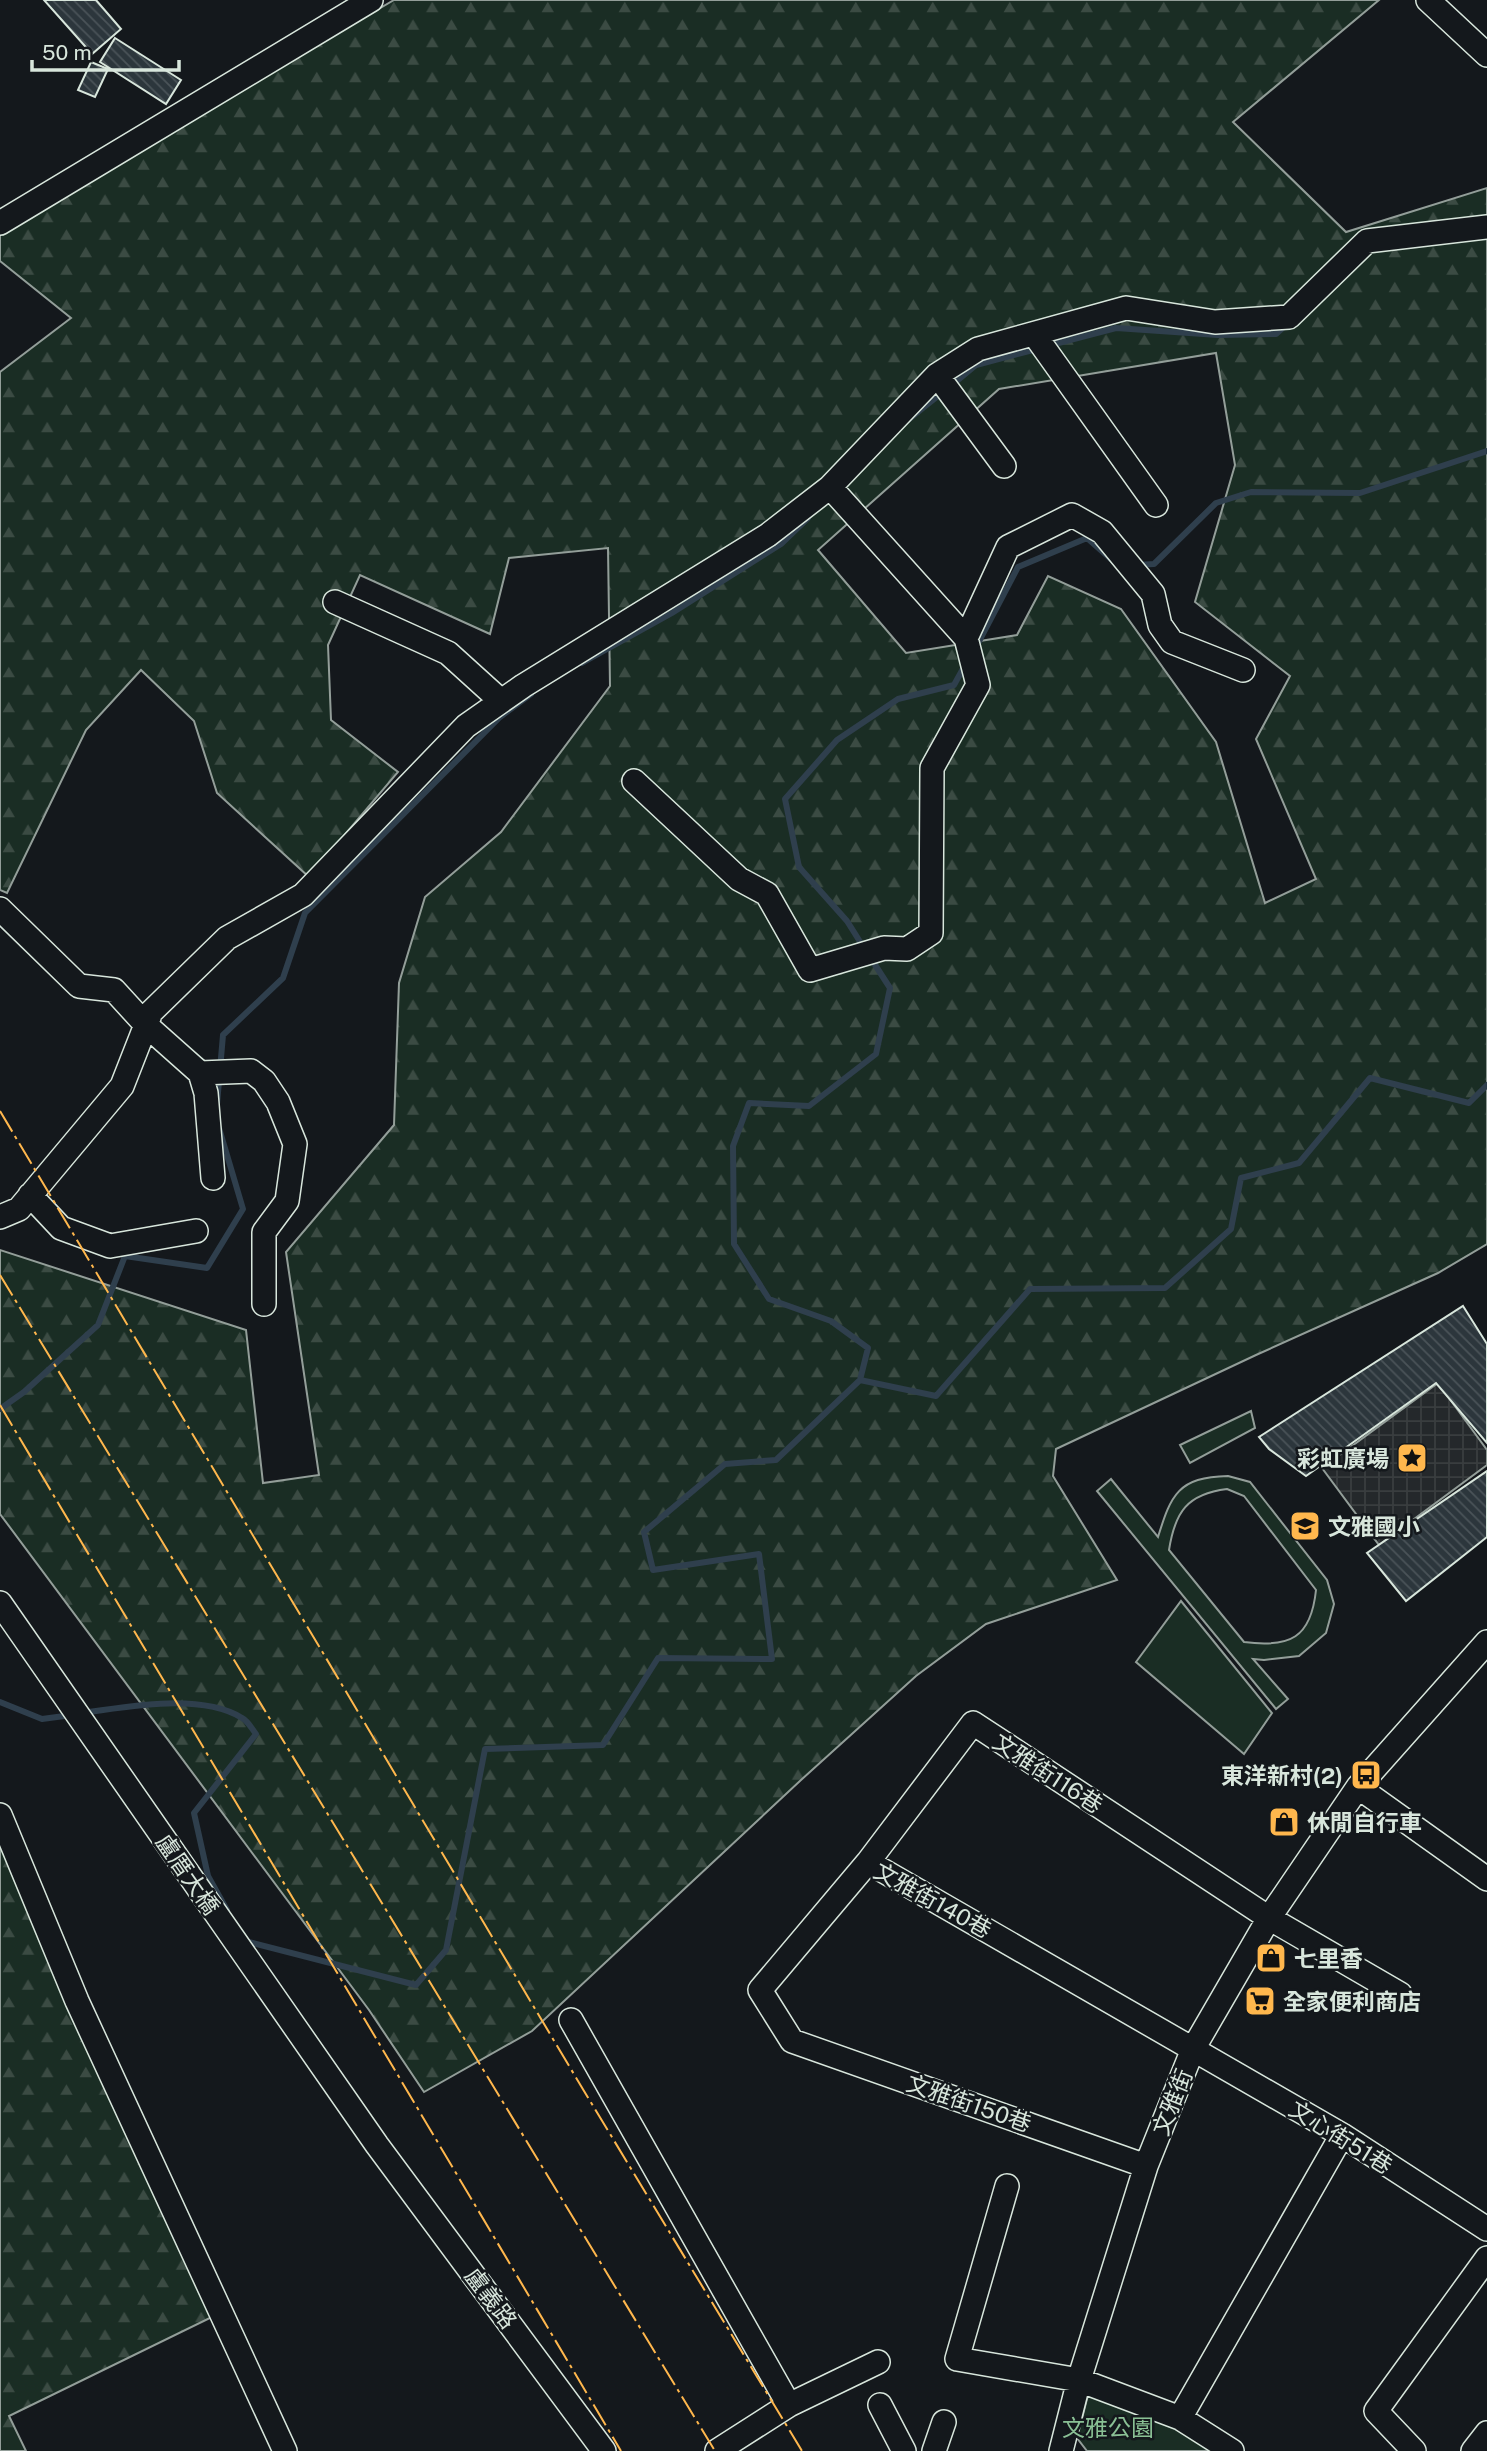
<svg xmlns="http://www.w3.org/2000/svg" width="1487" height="2451" font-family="'Public Sans','Noto Sans TC',sans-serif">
<defs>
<pattern id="forest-firs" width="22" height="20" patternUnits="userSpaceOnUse" patternTransform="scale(1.75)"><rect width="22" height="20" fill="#1a2d24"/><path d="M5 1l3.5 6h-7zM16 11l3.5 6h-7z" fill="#3b4b43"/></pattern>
<pattern id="plaza-grid" width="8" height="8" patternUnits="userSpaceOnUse" patternTransform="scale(1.75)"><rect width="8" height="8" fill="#24282b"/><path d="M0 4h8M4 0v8" fill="none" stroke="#393d3f"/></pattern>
<pattern id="building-back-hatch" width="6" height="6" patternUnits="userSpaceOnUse" patternTransform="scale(1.75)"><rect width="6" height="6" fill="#2c363c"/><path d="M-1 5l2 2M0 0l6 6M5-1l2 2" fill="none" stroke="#4a5358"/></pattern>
</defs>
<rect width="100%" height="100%" fill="#14181c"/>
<!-- green -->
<path fill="#1a2d24" stroke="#939e99" stroke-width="2" fill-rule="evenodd" d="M1251,1411L1255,1428L1190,1463L1180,1445Z
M1228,1476L1250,1482L1327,1580L1334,1604L1326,1633L1299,1656L1264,1660L1253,1659L1288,1699L1276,1709L1097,1491L1111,1479L1158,1537C1171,1495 1178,1477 1228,1476ZM1227,1489L1244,1496L1316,1590C1311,1638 1290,1648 1244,1642L1169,1550C1175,1512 1187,1494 1227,1489Z
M1181,1601L1272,1713L1244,1754L1136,1662Z
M1088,2395L1157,2413L1233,2451H1087L1077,2438Z"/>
<!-- forest -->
<path fill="url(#forest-firs)" stroke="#939e99" stroke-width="2" fill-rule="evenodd" d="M394,0H1379L1233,122L1346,232L1487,188V1244L1438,1273L1256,1355L1056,1449L1053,1476L1117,1580L986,1624L916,1676L801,1780L532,2031L424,2092L369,2010L0,1514V1250L246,1330L263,1483L319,1475L286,1252L394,1125L399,983L425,897L501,832L610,686L608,548L509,558L490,634L360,575L328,645L331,720L398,772L309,877L217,793L194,721L141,670L86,730L7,893L0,890V372L71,318L0,261V232ZM1216,353L1235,465L1195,602L1290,676L1256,739L1316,879L1265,903L1216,742L1121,609L1048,576L1017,635L906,653L818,550L999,389Z
M0,1828L212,2317L9,2416L26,2451H0Z"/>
<!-- plaza -->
<path fill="url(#plaza-grid)" stroke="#939e99" stroke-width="2" d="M1438,1383L1487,1450V1465L1379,1545L1322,1468Z"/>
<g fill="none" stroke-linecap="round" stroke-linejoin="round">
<!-- stream -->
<path stroke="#2f3f4d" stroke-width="6" d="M1047,346L1116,328L1218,335L1276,334L1286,325
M952,385L976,365L1037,349
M908,420L943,392
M1137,565L1154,564L1216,503L1251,492L1360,493L1487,451
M976,647L1018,567L1087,538L1112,560
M582,663L672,613L781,544L808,518
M864,948L847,921L799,867L785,799L837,740L898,699L954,685L965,665
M217,1104L223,1035L283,978L305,913L500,717L531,694
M860,1380L868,1348L831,1321L769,1299L734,1244L733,1146L749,1103L809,1106L876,1054L890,988L870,957
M0,1409L24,1392L98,1325L125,1256L207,1268L243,1209L219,1128
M0,1702L42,1719L72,1715
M83,1713C128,1706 202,1693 242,1718C248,1721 252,1729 256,1734L194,1813L208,1876L227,1910
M245,1941L416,1985L446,1950L485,1749L603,1745L658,1658L772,1659L759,1554L653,1570L644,1532L725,1464L776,1460L860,1380L936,1396L1030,1289L1165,1288L1231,1229L1241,1178L1299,1163L1370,1078L1469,1103L1487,1085"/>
</g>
<!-- building -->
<path fill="url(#building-back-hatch)" stroke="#d8e6dc" stroke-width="2" d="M44,0H96L121,29L92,54Z
M115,38L181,80L166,104L100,62Z
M91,62L108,69L95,97L78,90Z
M1463,1306L1487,1344V1443L1436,1383L1306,1476L1269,1449L1259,1437Z
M1487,1471V1537L1406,1601L1367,1553Z"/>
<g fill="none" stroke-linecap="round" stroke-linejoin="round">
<!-- minor casing -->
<g stroke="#d8e6dc" stroke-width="26">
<path id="minor" d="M1428,0L1487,55
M0,223L371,0
M1034,334L1156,505
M937,375L1004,466
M335,602L448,653L501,701
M966,638L1008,547L1072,515L1102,532L1153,594L1160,625L1172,642L1243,670
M634,781L739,879L767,894L810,970L884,948L907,949L931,933L932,768L978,685L966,638L830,487
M0,909L79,986L114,990L146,1025L200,1073L206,1093L213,1178
M200,1073L251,1071L264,1081L278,1102L295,1144L287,1201L264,1232V1304
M30,1195L61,1228L110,1246L196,1231
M0,1217L19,1209L122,1086L151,1012L227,938L303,895L466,726L523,686L768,535L830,487L937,375L978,349L1126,308L1215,322L1289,317L1367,241L1487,227
M0,1603L377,2145L604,2451
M1358,1787L1487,1879
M0,1815L77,2001L285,2451
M868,1862L973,1723L1269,1918L1400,1994
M571,2020L789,2405
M1146,2166L792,2041L760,1990L868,1862L1342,2135L1487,2229
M1007,2186L957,2359L1079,2380L1180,2418L1232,2451
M880,2405L904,2451
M1180,2418L1342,2135
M717,2451L789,2405L878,2362
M934,2451L944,2422
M1061,2451L1079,2380L1146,2166L1193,2049L1269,1918L1358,1787L1487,1642
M1414,2451L1376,2411L1487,2258
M1473,2451L1487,2433"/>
</g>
<!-- minor -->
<use href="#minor" stroke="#14181c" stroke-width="23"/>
<!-- power -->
<path stroke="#ffb74d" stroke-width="2" stroke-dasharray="24 5 3.5 5" stroke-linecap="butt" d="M0,1111L584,2091L802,2451
M0,1275L715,2451
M0,1405L621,2451"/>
</g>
<!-- icons -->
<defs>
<g id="sight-square" transform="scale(1.575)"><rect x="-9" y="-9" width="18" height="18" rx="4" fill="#ffb74d" stroke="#14181c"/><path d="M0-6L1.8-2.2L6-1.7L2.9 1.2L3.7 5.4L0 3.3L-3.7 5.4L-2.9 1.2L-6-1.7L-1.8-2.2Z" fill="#111"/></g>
<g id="school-square" transform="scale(1.575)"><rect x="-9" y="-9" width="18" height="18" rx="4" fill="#ffb74d" stroke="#14181c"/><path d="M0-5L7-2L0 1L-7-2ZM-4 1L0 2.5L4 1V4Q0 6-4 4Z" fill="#111"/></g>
<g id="bus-square" transform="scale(1.575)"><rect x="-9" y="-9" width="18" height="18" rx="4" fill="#ffb74d" stroke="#14181c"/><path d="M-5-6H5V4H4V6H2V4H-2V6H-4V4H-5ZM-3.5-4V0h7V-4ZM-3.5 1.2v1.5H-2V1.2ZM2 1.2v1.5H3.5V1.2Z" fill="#111"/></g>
<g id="shop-square" transform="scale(1.575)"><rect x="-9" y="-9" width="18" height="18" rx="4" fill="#ffb74d" stroke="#14181c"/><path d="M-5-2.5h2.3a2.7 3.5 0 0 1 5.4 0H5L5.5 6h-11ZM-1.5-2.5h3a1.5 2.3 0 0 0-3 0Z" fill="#111"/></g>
<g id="supermarket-square" transform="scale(1.575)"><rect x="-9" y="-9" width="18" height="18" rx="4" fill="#ffb74d" stroke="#14181c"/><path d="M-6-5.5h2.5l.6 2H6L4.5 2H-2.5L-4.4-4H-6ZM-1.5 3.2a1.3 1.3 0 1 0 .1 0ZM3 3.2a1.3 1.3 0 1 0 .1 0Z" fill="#111"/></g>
</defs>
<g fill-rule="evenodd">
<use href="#sight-square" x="1412" y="1458"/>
<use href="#school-square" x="1305" y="1526"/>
<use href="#bus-square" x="1366" y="1775"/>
<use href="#shop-square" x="1284" y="1822"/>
<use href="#shop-square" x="1271" y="1958"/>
<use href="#supermarket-square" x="1260" y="2001"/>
</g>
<g text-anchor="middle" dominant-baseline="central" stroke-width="5" stroke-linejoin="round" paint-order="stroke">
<!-- poi labels -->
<g font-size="23" font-weight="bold" fill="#d8e6dc" stroke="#14181c" text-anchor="start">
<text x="1389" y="1458" text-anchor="end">彩虹廣場</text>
<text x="1328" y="1526">文雅國小</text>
<text x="1343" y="1775" text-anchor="end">東洋新村(2)</text>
<text x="1307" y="1822">休閒自行車</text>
<text x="1294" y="1958">七里香</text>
<text x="1283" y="2001">全家便利商店</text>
</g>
<!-- street labels -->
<g font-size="23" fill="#d8e6dc" stroke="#14181c">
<text transform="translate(1048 1773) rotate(33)">文雅街116巷</text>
<text transform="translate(188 1874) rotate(55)">盧厝大橋</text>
<text transform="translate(933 1900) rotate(29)">文雅街140巷</text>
<text transform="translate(1172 2102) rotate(-68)">文雅街</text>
<text transform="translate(969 2103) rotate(19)">文雅街150巷</text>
<text transform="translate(1341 2137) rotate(32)">文心街51巷</text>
<text transform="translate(491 2298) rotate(53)">盧義路</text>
</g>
<!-- park labels -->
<g font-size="23" fill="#8ac095" stroke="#14181c">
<text x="1108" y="2427">文雅公園</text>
</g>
</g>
<!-- scale -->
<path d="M32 60v10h147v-10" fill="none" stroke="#d8e6dc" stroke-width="3.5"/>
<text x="42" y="60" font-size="21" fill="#d8e6dc" stroke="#14181c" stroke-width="5" paint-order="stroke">50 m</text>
</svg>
